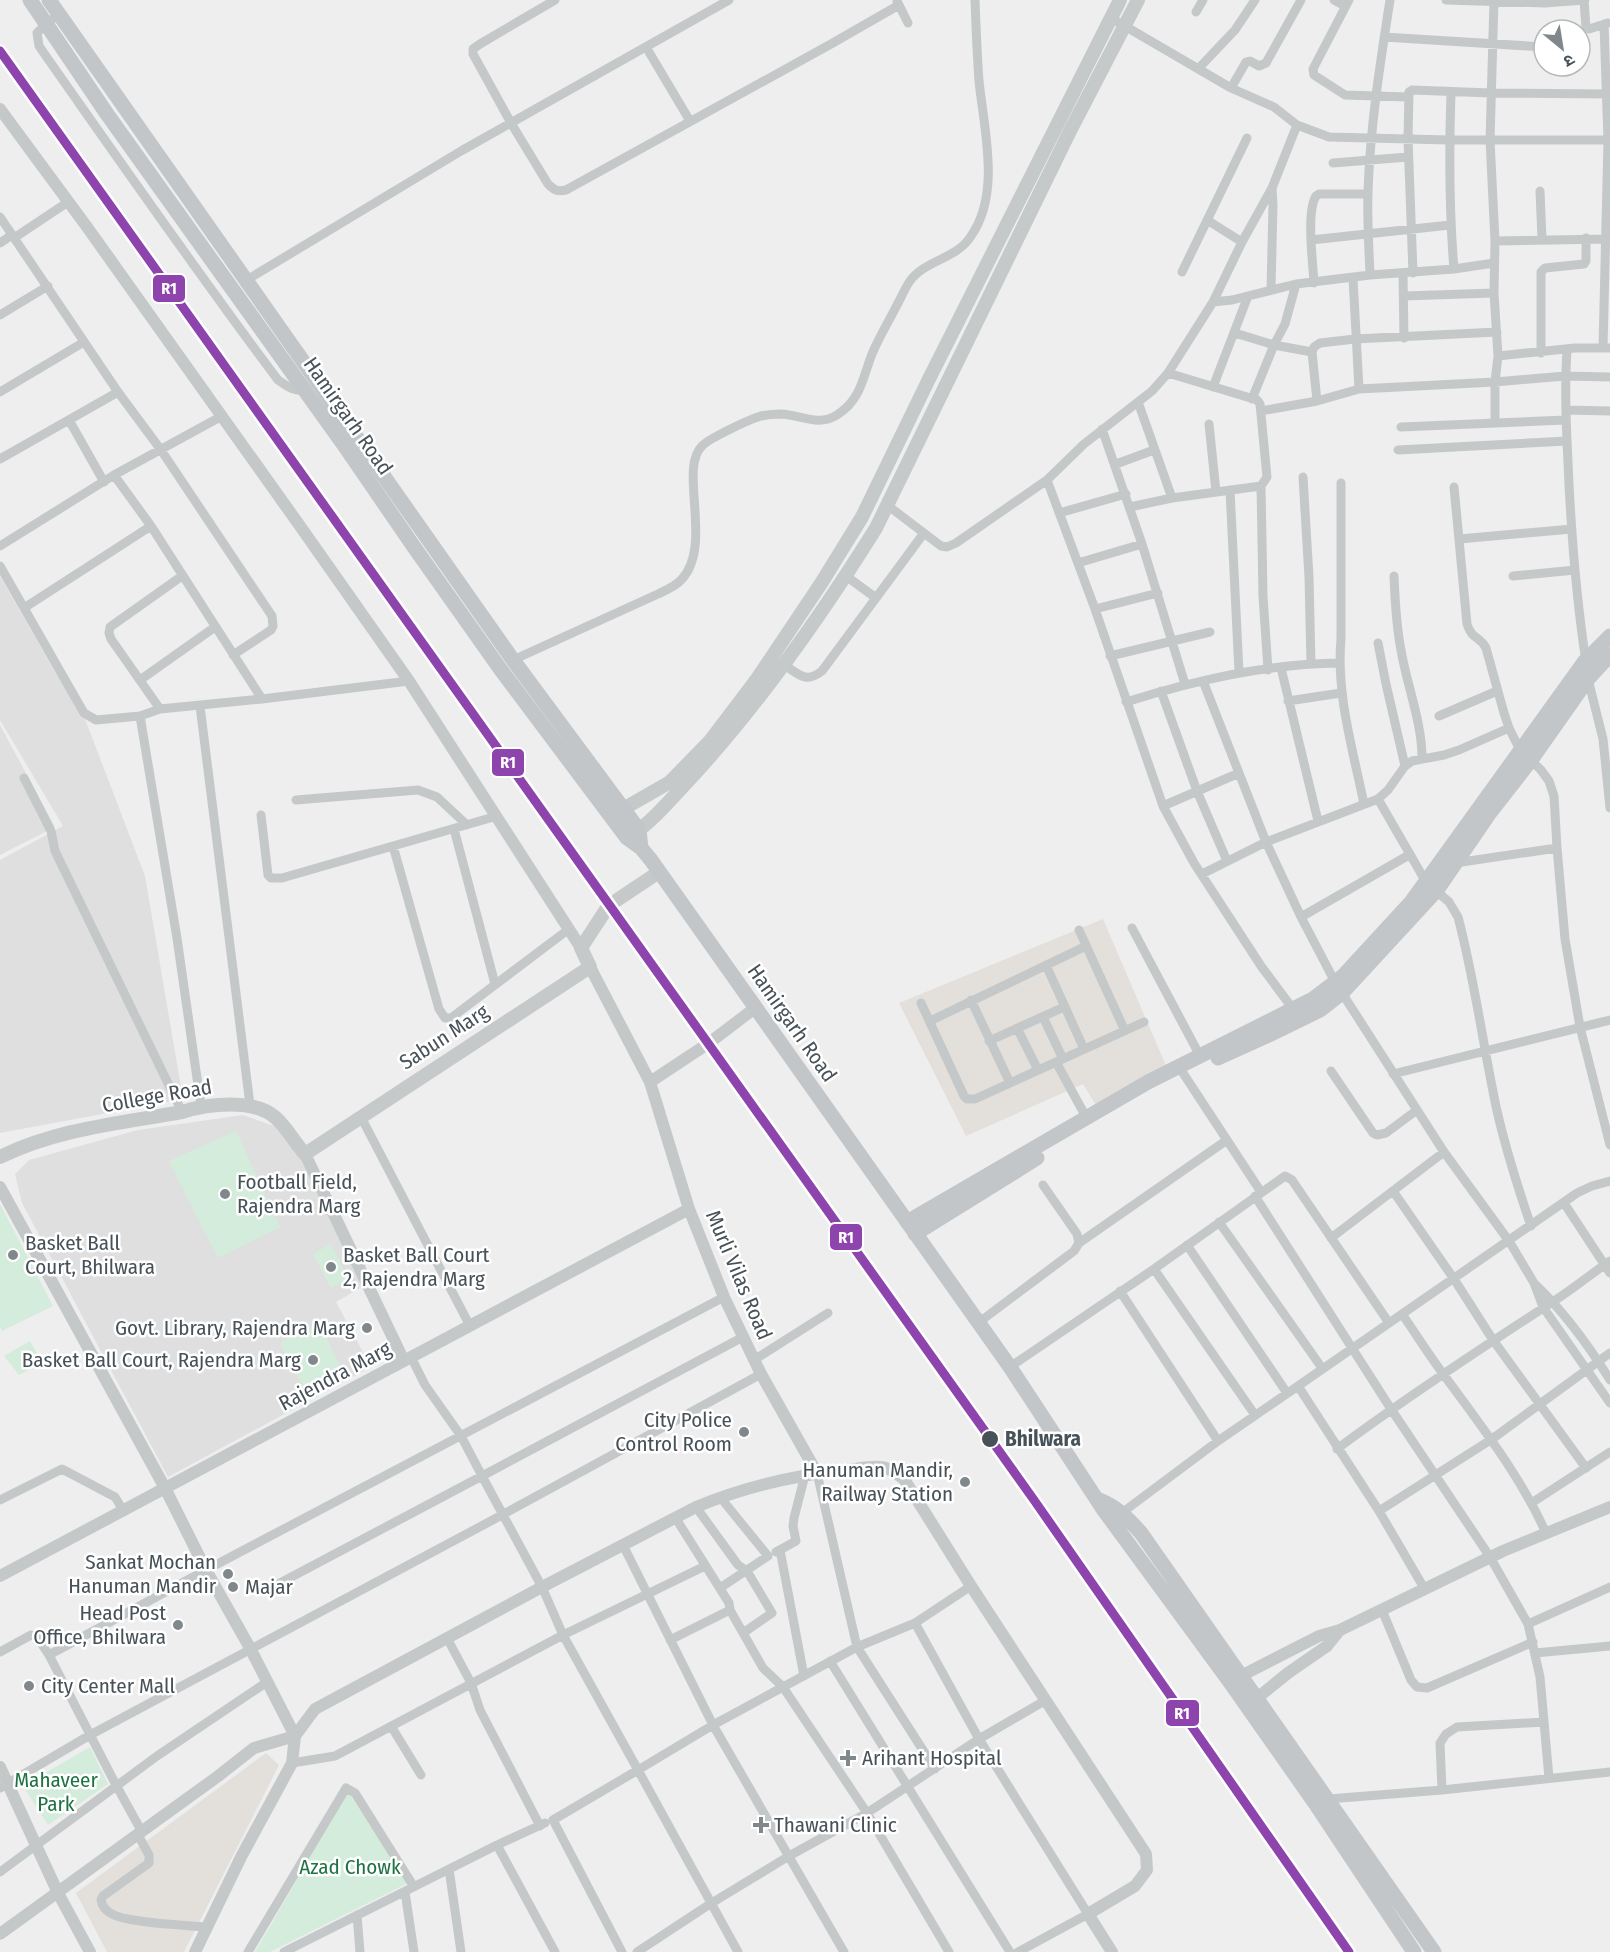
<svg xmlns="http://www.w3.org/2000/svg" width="1610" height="1952" font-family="'Fira Sans Condensed','Noto Sans Devanagari',sans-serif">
<rect width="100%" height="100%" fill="#eee"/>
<!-- commercial -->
<path fill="#e3e0db" d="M1103,919L1167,1068L1096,1105L1083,1084L966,1136L899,1003Z
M266,1753L279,1765L184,1952H107L76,1893Z"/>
<!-- education -->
<path fill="#e0dfdf" d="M0,576L55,672L85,719L145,876L183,1099L0,1133V860L63,826L0,720Z
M0,725L55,827L0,855Z
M243,1115L274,1126L300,1154L372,1281L336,1302L371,1367L168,1477L22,1203L15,1174L29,1160L138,1130Z"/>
<!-- green -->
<path fill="#d4ecdb" d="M236,1131L280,1227L218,1258L169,1161Z
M0,1204L53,1306L2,1331L0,1326Z
M331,1244L348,1279L331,1288L313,1254Z
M318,1322L346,1377L309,1398L280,1343Z
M30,1341L42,1363L19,1375L4,1356Z
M90,1747L108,1784L48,1825L23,1786Z
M348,1792L408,1883L270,1952H255Z"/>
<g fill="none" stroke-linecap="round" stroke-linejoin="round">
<!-- minor -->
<path stroke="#c5c8c9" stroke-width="9" d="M555,0L480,44L473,49V54L511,123L548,184C554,190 557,192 566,190L831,44L899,5
M1334,0L1345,6
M1349,0L1313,69L1314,75L1345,95L1408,97
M1446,0L1545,3L1585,0
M1494,0L1490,140L1495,241L1494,293L1498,356L1495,382V423
M1584,0L1586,28L1589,29L1608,23
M897,1L908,23
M1196,12L1203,0
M59,14L46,24L37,33L39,46L48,59C124,167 199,275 278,380C287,386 294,392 305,390
M1111,18L1231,88L1274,107L1297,125L1329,137L1449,140H1610
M1384,37L1544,47
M646,47L690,121
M1198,69L1235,30L1255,0
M1231,88L1246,62L1250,61L1259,66L1266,63L1301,0
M1451,92C1449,151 1449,210 1454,269
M1333,163L1408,157
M1540,191L1542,239
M0,217L118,392L161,450L272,616L273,626L271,630L233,655
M1207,220L1242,242
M14,238L68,202
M1311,240L1450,225
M1495,241L1607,239
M0,243L12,235
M1182,272L1247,138
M1413,273L1408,139L1409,92L1412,90L1491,93L1610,94
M1403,274L1404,338
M1370,275C1369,248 1367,220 1368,192C1370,128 1380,64 1390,0
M1353,278L1359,389
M245,281L461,151L729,0
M1314,283C1313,263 1306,212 1316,196L1319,194H1368
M1271,289L1273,205L1272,188
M1404,296L1494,293
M1213,302L1232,300L1296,284L1370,275L1454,269L1494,263
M0,315L48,286
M1235,333L1274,345L1312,352
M1603,348L1608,140L1604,24
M1567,350C1564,395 1567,439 1569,484C1572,543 1577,603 1586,662
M1541,353V272L1545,268L1584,264L1586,261V238
M1498,356L1575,348H1610
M1213,387L1248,296
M0,392L84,342
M1252,399L1274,345L1285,324L1296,284
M1317,401L1312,352L1314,347L1320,343L1355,339L1497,332
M1138,402L1172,498
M1566,410L1610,411
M1261,411L1317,401L1359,389L1495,382L1565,376L1610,377
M222,416L114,475L151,526L262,699
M69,420L104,482
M1209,424L1216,492
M1401,427L1566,420
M1102,429L1142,544L1185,684
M1398,450L1567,441
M0,459L118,392
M1116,464L1154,450
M1303,477L1309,577L1311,664
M1047,480L1095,609L1163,806L1194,863L1261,966L1293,1009
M1341,483V639C1336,694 1353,750 1364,804
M1261,486L1263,596L1268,670
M1454,487L1467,624C1472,640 1480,636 1486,648L1504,713L1509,728L1520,750L1541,770L1549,781L1554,796L1557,848L1565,939L1580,1027L1610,1145
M1230,490L1239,672
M887,505L941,546L947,547L956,543L1047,480L1084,444L1152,391L1168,373L1213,302L1242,242L1272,188L1297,125
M1130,507L1172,498L1261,486L1267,477L1260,404L1257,400L1168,373
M1059,513L1126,494
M1459,539L1572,529
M0,546L114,475
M1078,563L1142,544
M0,566L84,713L96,720L140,716L160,709L262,699L409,681
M846,576L876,598
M1394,576C1395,601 1396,625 1401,650C1407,686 1422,722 1422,758
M1513,576L1575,570
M24,608L151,526
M1095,609L1158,593
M1378,643L1386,684L1405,766
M1110,656L1210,632
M513,660L658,594C666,590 676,586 681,580C714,546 678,469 702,446C708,439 748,420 758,417C764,415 774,414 781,414C801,415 818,427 837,415C861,400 863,377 872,354C879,337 889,321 897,305C901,298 905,288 910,281C925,260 957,259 971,236C1001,193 984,130 979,81C977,54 976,27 975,0
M783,664C799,674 805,684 822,671L924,533
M1281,668L1318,821
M1588,679L1603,739L1610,808
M140,680L215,627
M1203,681L1266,842L1301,917L1335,982L1444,1152L1509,1241L1534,1283L1543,1307L1610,1403
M1161,691L1197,791L1227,861
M1288,701L1341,693
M1126,702C1196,680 1266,664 1339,663
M200,706L250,1105
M160,709L111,639L109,633L110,627L182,576
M140,716L177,938L201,1106
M1439,716L1497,691
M24,778L51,831L55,851L182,1112
M1378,799L1426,882L1449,902L1458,917C1475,981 1483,1046 1497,1111C1506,1150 1518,1188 1531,1226
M296,800L418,790L437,797L467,825
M1163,806L1239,773
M261,815L268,875L271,878H282L497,816
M454,829L495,984
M393,846L439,1009L445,1018H451L569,929
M1455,863L1557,848
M1202,874L1266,842L1378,799L1388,790L1405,766L1412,761L1444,755L1459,750L1509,728
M1301,917L1409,855
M1132,928L1200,1056
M1079,930L1125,1031
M1046,965L1084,1049
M971,1000L1010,1083
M921,1003L964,1096L967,1099H975L1144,1022
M1043,1017L1063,1059
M930,1021L1086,946
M1017,1028L1038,1070
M989,1041L1064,1007
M1056,1062L1086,1117
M1331,1071L1373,1133L1377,1135L1386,1133L1417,1110
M1183,1073L1261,1192
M1393,1074L1610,1020
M361,1117L470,1326
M1393,1191L1454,1279L1493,1340L1586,1468
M1255,1196L1391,1409L1490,1557L1528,1624L1540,1677L1549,1778
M1564,1203L1610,1273
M1219,1222L1322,1368
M1331,1238L1444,1152
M1079,1243L1227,1140
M1187,1245L1287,1393
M1154,1269L1255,1415
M1536,1285C1565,1313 1589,1346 1610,1380
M1120,1291L1218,1441
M1402,1314C1416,1334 1429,1355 1444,1375C1481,1426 1520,1475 1546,1533
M978,1323L1074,1251L1079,1243L1077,1234L1043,1185
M411,1357L425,1385L461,1436L482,1476L743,1337
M754,1360L828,1313
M1010,1367L1154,1269L1285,1176L1292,1180L1389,1323
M1298,1386L1577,1193L1592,1186L1610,1181
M1337,1449C1407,1397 1480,1349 1554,1301C1573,1289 1591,1274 1610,1261
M817,1473L857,1647L935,1769
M0,1500L62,1469L115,1497L123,1510
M1533,1502L1610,1452
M696,1507L738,1565L747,1571L772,1613L743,1633
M1119,1515L1218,1441L1298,1386L1379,1511
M675,1517L729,1603L730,1610
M780,1550L804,1676
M776,1552L796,1541L793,1526L794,1518L805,1475
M280,1583L482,1476L542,1587L563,1635L638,1770L713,1725L623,1545
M720,1588L768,1556L720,1497
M1424,1588L1379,1511L1492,1439L1610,1353
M1382,1610L1411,1680L1417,1687L1427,1688L1533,1642
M915,1623L971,1586
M1528,1624L1610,1587
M447,1638L471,1683L480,1710L540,1826
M670,1640L730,1610L763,1668L783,1687L857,1647L915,1623L979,1739L1088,1914L1018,1952
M0,1652L31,1635L37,1637L49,1655
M1535,1653L1610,1646
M830,1661L1010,1952
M391,1726L421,1775
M292,1763L335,1756L563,1635L705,1566
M0,1788L90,1735L502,1515L761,1374
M1442,1790L1440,1743L1446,1734L1457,1727L1544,1722
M1328,1799L1442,1790L1610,1772
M545,1823L497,1845L555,1952
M142,1832L116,1785L49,1655L206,1570L724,1297
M138,1835L149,1855V1863L103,1896L101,1900C102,1906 106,1911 112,1914C127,1923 186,1925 206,1927
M449,1869L461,1952
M0,1872L157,1756L267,1682
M405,1892L414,1952
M357,1915L360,1952
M248,1952L346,1788L355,1793L414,1887
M284,1952L497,1845
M622,1952L553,1820L638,1770L738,1952
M637,1952L710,1904L789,1856L867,1813L979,1739L1046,1700
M844,1952L713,1725L783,1687L867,1813L949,1952"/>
<!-- tertiary -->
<path stroke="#c5c8c9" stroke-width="12" d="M0,109L87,227L300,526L409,681L581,948
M590,967L650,1082L689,1209L724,1297L761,1374L817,1473
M650,1082L709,1043L755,1008
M305,1154L404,1361
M0,1187L165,1488L206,1570L250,1648L295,1736
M0,1576L689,1209
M1235,1679L1319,1636L1340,1630L1503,1551L1610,1507
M1251,1703L1288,1673L1327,1646L1339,1631
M0,1767L58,1893L90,1952
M0,1934L217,1777L254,1748L295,1736
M195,1952L241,1857L292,1763L295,1736L315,1709L542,1587L696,1507C744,1487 795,1475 847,1470C857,1469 869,1466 880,1467C889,1467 897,1474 904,1479L971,1586L1146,1854L1147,1870L1135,1886L1088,1914L1112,1952"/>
<!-- secondary -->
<path stroke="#c6c9ca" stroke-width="14" d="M616,815L623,809L670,782L710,741L757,679L822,582L862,517L929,379L1120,0
M631,836C653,821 672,798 690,779C760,703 821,616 876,528L1071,129L1138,0
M617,900L659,872
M0,1157C56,1129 121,1123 182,1112C207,1104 254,1098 276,1118C287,1128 295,1143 305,1154L590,967L581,948L607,908"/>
<!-- primary -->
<path stroke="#c3c6c9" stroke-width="15" d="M30,0L107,114L346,448L414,547L501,670L627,838L641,848L651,860L1010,1367L1103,1509L1230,1682L1317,1806L1414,1952
M49,0L513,660L639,830L641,848
M1218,1058L1271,1034L1320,1010L1343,992L1437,890L1489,814L1531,760L1588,679L1610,655
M907,1222L1148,1082L1313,999L1343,976L1412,901L1585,661L1610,636
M915,1234L1037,1158
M1097,1499C1117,1507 1127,1517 1141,1533L1434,1952"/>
<!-- rail-1 casing -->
<g stroke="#fff" stroke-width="14">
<path id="rail-1" d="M0,51L1034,1500L1349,1952"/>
</g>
<!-- rail-1 -->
<use href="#rail-1" stroke="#8e44ad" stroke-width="9"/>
</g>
<!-- markers -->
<g fill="#81888c" stroke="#fff" stroke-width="2">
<circle cx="225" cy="1194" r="6"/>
<circle cx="13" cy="1255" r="6"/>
<circle cx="331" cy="1267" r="6"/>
<circle cx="367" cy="1328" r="6"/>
<circle cx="313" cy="1360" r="6"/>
<circle cx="744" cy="1432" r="6"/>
<circle cx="965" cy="1482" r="6"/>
<circle cx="228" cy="1574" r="6"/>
<circle cx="233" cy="1587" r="6"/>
<circle cx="178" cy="1625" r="6"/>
<circle cx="29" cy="1686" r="6"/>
<path d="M845 1749h6v6h6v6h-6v6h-6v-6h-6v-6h6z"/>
<path d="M758 1816h6v6h6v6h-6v6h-6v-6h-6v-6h6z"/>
</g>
<circle fill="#475158" stroke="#fff" stroke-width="2" cx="990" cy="1439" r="9"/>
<g text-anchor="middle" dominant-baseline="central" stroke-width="5" stroke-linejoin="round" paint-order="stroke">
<!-- street labels -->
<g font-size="21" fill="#475158" stroke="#fff">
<text transform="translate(348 416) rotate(55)">Hamirgarh Road</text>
<text transform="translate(792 1023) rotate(55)">Hamirgarh Road</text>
<text transform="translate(444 1037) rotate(-33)">Sabun Marg</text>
<text transform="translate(157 1096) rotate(-10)">College Road</text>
<text transform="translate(739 1275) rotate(67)">Murli Vilas Road</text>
<text transform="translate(335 1376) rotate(-28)">Rajendra Marg</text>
</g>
<!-- poi labels -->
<g font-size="21" fill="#475158" stroke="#fff" text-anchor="start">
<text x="237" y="1182">Football Field,<tspan x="237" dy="24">Rajendra Marg</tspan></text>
<text x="25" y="1243">Basket Ball<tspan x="25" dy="24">Court, Bhilwara</tspan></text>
<text x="343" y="1255">Basket Ball Court<tspan x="343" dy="24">2, Rajendra Marg</tspan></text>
<text x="355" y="1328" text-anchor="end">Govt. Library, Rajendra Marg</text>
<text x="301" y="1360" text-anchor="end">Basket Ball Court, Rajendra Marg</text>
<text x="732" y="1420" text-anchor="end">City Police<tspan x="732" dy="24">Control Room</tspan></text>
<text x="953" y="1470" text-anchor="end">Hanuman Mandir,<tspan x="953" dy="24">Railway Station</tspan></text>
<text x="216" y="1562" text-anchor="end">Sankat Mochan<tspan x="216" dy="24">Hanuman Mandir</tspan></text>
<text x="245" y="1587">Majar</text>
<text x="166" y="1613" text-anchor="end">Head Post<tspan x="166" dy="24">Office, Bhilwara</tspan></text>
<text x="41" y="1686">City Center Mall</text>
<text x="862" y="1758">Arihant Hospital</text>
<text x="774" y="1825">Thawani Clinic</text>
</g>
<!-- stop labels -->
<g font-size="21" font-weight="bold" fill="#475158" stroke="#fff" text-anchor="start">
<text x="1005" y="1439">Bhilwara</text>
</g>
<!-- park labels -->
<g font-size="21" fill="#1f7242" stroke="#fff">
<text x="56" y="1780">Mahaveer<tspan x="56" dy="24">Park</tspan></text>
<text x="350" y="1867">Azad Chowk</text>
</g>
</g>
<g stroke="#fff" stroke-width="2">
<rect x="152" y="274" width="34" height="29" rx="6" fill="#8e44ad"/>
<rect x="491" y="748" width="34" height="29" rx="6" fill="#8e44ad"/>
<rect x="829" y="1223" width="34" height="28" rx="6" fill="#8e44ad"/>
<rect x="1165" y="1699" width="35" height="28" rx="6" fill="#8e44ad"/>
</g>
<g font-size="16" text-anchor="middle" font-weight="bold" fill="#fff">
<text x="169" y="294">R1</text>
<text x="508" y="768">R1</text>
<text x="846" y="1243">R1</text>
<text x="1182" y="1719">R1</text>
</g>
<!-- north arrow -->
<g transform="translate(1562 48) rotate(150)"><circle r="28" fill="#ffffff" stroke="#b5b9bc" stroke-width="1.5"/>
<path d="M0-4.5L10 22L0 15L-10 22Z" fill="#81888c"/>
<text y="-9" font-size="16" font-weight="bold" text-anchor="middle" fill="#475158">उ</text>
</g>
</svg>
